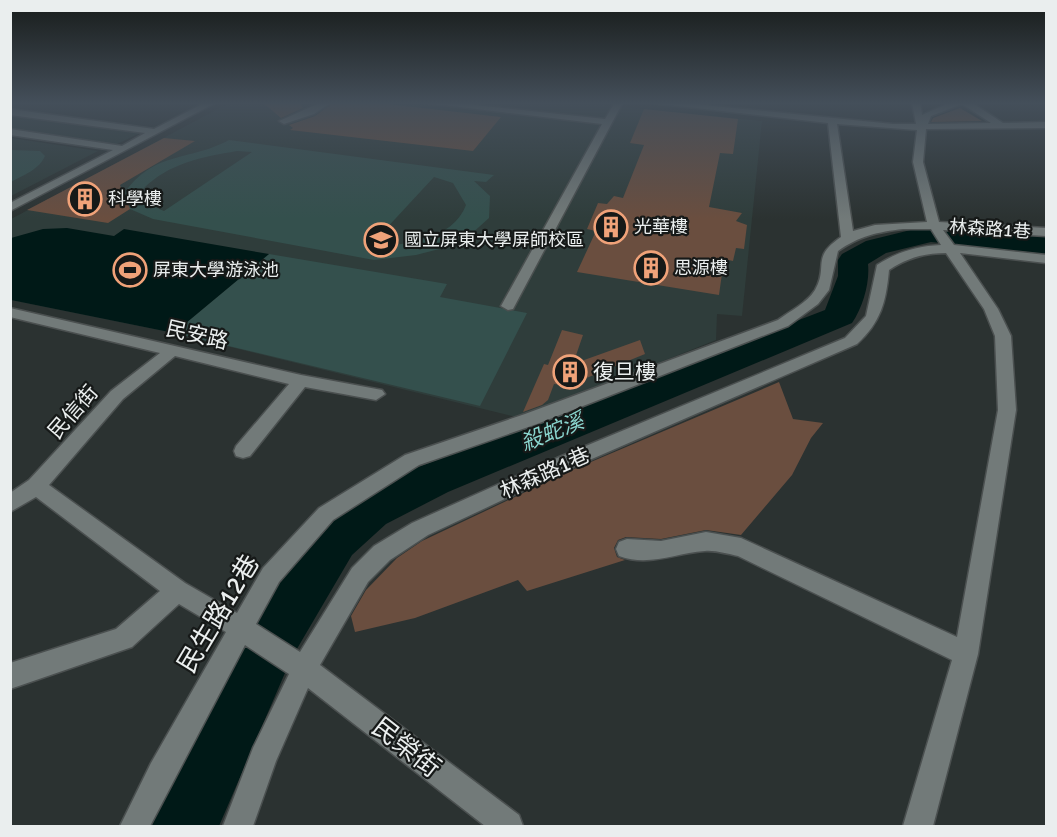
<svg xmlns="http://www.w3.org/2000/svg" width="1057" height="837" font-family="Signika,'Noto Sans TC',sans-serif">
<rect width="100%" height="100%" fill="#2b3231"/>
<!-- built -->
<path fill="#2f3d3b" d="M231,102H573L762,121L742,316L717,314L716,340L520,418L174,333L11,300V219Z
M10,114L136,131L140,133L115,145L11,129Z
M11,138L98,151L11,196Z"/>
<!-- green -->
<path fill="#34504d" fill-rule="evenodd" d="M229,140L494,175L486,182L474,181L490,196L489,218L469,236L447,247L416,255L374,260L153,219L130,209L123,195C154,150 188,162 229,140ZM237,151L252,152L164,211C152,207 148,200 143,189C169,163 202,157 237,151ZM434,177L453,183L466,205C453,240 404,246 370,246Z
M11,150L40,151L45,156C39,170 23,175 11,182Z
M269,254L447,284L440,297L527,313L480,406L174,333Z"/>
<!-- water -->
<path fill="#001917" d="M67,228L114,236L124,229L269,254L174,333L11,300V238L43,229Z"/>
<g fill="none" stroke-linecap="round" stroke-linejoin="round">
<!-- river -->
<path fill="#001917" fill-rule="evenodd" d="M931,225L1046,236V254L931,242L886,253L868,264C870,282 863,307 852,323L448,492L386,524L352,555L291,659L219,826H151L253,621L318,525L354,496L416,468L825,310L838,276V260L842,254L866,241Z"/>
</g>
<!-- building -->
<path fill="#6a4e3f" d="M262,102H299L303,108L281,118Z
M334,102H370L501,117L473,151L290,130L293,128L289,125L315,116Z
M960,108L982,121L931,122L933,118Z
M644,109L738,119L733,154L720,153L709,207L742,213L736,221L747,225L744,249L736,248L733,261L724,259L719,295L577,272L596,231L587,229L598,203L607,204L614,196L623,198L644,145L630,143Z
M164,138L195,141L120,185L130,209L108,223L27,210Z
M562,330L583,335L573,364L640,340L645,354L584,379L566,378L564,385L554,384L548,400L542,405L523,412L544,364L548,365Z
M779,382L793,419L823,423L811,438L792,475L741,535L706,530L661,539L626,537L618,540L614,548L617,557L625,560L527,591L518,580L415,618L355,632L351,616L366,590L397,558L422,541L572,470Z"/>
<g fill="none" stroke-linecap="round" stroke-linejoin="round">
<!-- minor casing -->
<g stroke="#4b5050" stroke-width="3">
<path id="minor" d="M206,102H217L10,211V203L113,150L10,135V129L122,146L145,133L10,115V109L154,129Z
M322,102H332L314,114L284,124L279,121Z
M418,102H448L605,119L615,102H623L513,309L508,310L501,306L602,124Z
M643,102H674L893,124H916L912,102H920L922,115L951,102H971L1003,123L1046,122V128L926,129L923,162L939,222L1046,228V236L943,230L954,245L1046,255V263L960,253L998,309L1011,336L1016,410L978,654L933,826H903L952,660L738,556C728,554 715,550 705,551C675,553 649,567 619,556L616,549L619,542L627,539L661,541L706,532L741,538L957,637L998,410L995,336L984,309L946,253C924,253 907,258 889,270C886,302 881,322 857,344L571,468L428,535L390,560L368,582L320,665L519,815L523,826H485L308,688L276,761L253,826H223L253,748L289,674L245,645L150,826H120L151,763L226,632L179,604L132,647L10,689V663L116,629L160,591L36,497L10,512V493L29,480L111,391L160,353L10,317V308L301,375L382,390L385,394L376,400L305,387L250,456L243,458L236,456L234,451L236,446L289,384L175,356L123,399L49,485L185,583L237,613L263,568L319,508L405,455L525,414L778,320C790,311 807,303 815,290C829,266 810,258 841,237L828,123ZM962,104L991,123L928,124L931,116ZM837,124L917,130L913,162L927,222L875,225L853,231ZM903,229H931L941,245C917,246 897,252 877,265L866,316L845,338L557,458L412,523L374,546L352,568L300,652L256,624L279,582L333,520L419,465L537,424L788,326L818,304L829,290L838,251C859,236 878,232 903,229Z"/>
</g>
<!-- minor -->
<use href="#minor" fill="#727a79" fill-rule="evenodd"/>
</g>
<!-- sky -->
<linearGradient id="sky" x2="0" y2="1"><stop stop-color="#181c1b"/><stop offset="0.47" stop-color="#444f5a"/><stop offset="1" stop-color="#444f5a" stop-opacity="0"/></linearGradient>
<rect width="1057" height="219" fill="url(#sky)"/>
<!-- icons -->
<defs>
<g id="building-ring" transform="scale(1.725)"><circle r="9.5" fill="#161918" stroke="#f0a279" stroke-width="1.5"/><path d="M-4-6H4V6H1V3H-1V6H-4ZM-2.5-4.3h1.7v1.8h-1.7ZM.8-4.3h1.7v1.8H.8ZM-2.5-1h1.7V.8h-1.7ZM.8-1h1.7V.8H.8Z" fill="#f0a279"/></g>
<g id="university-ring" transform="scale(1.725)"><circle r="9.5" fill="#161918" stroke="#f0a279" stroke-width="1.5"/><path d="M0-5L7-2L0 1L-7-2ZM-4 1L0 2.5L4 1V4Q0 6-4 4Z" fill="#f0a279"/></g>
<g id="stadium-ring" transform="scale(1.725)"><circle r="9.5" fill="#161918" stroke="#f0a279" stroke-width="1.5"/><path d="M0-5a6.5 5 0 1 0 0 10a6.5 5 0 1 0 0-10ZM-3.5-1.8h7v3.6h-7Z" fill="#f0a279"/></g>
</defs>
<g fill-rule="evenodd">
<use href="#building-ring" x="85" y="199"/>
<use href="#building-ring" x="611" y="227"/>
<use href="#university-ring" x="381" y="240"/>
<use href="#building-ring" x="651" y="268"/>
<use href="#stadium-ring" x="130" y="270"/>
<use href="#building-ring" x="570" y="372"/>
</g>
<g text-anchor="middle" dominant-baseline="central" stroke-width="4.5" stroke-linejoin="round" paint-order="stroke">
<!-- far-poi labels -->
<g font-size="18" fill="#eaeeee" stroke="#161918" text-anchor="start">
<text x="108" y="199">科學樓</text>
<text x="634" y="227">光華樓</text>
<text x="404" y="240">國立屏東大學屏師校區</text>
<text x="674" y="268">思源樓</text>
<text x="153" y="270">屏東大學游泳池</text>
</g>
<!-- far-street labels -->
<g font-size="18" fill="#eaeeee" stroke="#161918">
<text transform="translate(990 229) rotate(4)">林森路1巷</text>
</g>
<!-- street labels -->
<g font-size="21" fill="#eaeeee" stroke="#161918">
<text transform="translate(197 335) rotate(13)">民安路</text>
<text transform="translate(73 412) rotate(-49)">民信街</text>
<text transform="translate(545 473) rotate(-24)">林森路1巷</text>
</g>
<!-- poi labels -->
<g font-size="21" fill="#eaeeee" stroke="#161918" text-anchor="start">
<text x="593" y="372">復旦樓</text>
</g>
<!-- water labels -->
<g font-size="22" font-style="italic" fill="#89d4cd" stroke="#161918">
<text transform="translate(552 432) rotate(-22)">殺蛇溪</text>
</g>
<!-- near-street labels -->
<g font-size="26" fill="#eaeeee" stroke="#161918">
<text transform="translate(219 614) rotate(-59)">民生路12巷</text>
<text transform="translate(406 748) rotate(38)">民榮街</text>
</g>
</g>
<!-- border -->
<rect width="1057" height="837" fill="none" stroke="#eaeeee" stroke-width="24"/>
</svg>
